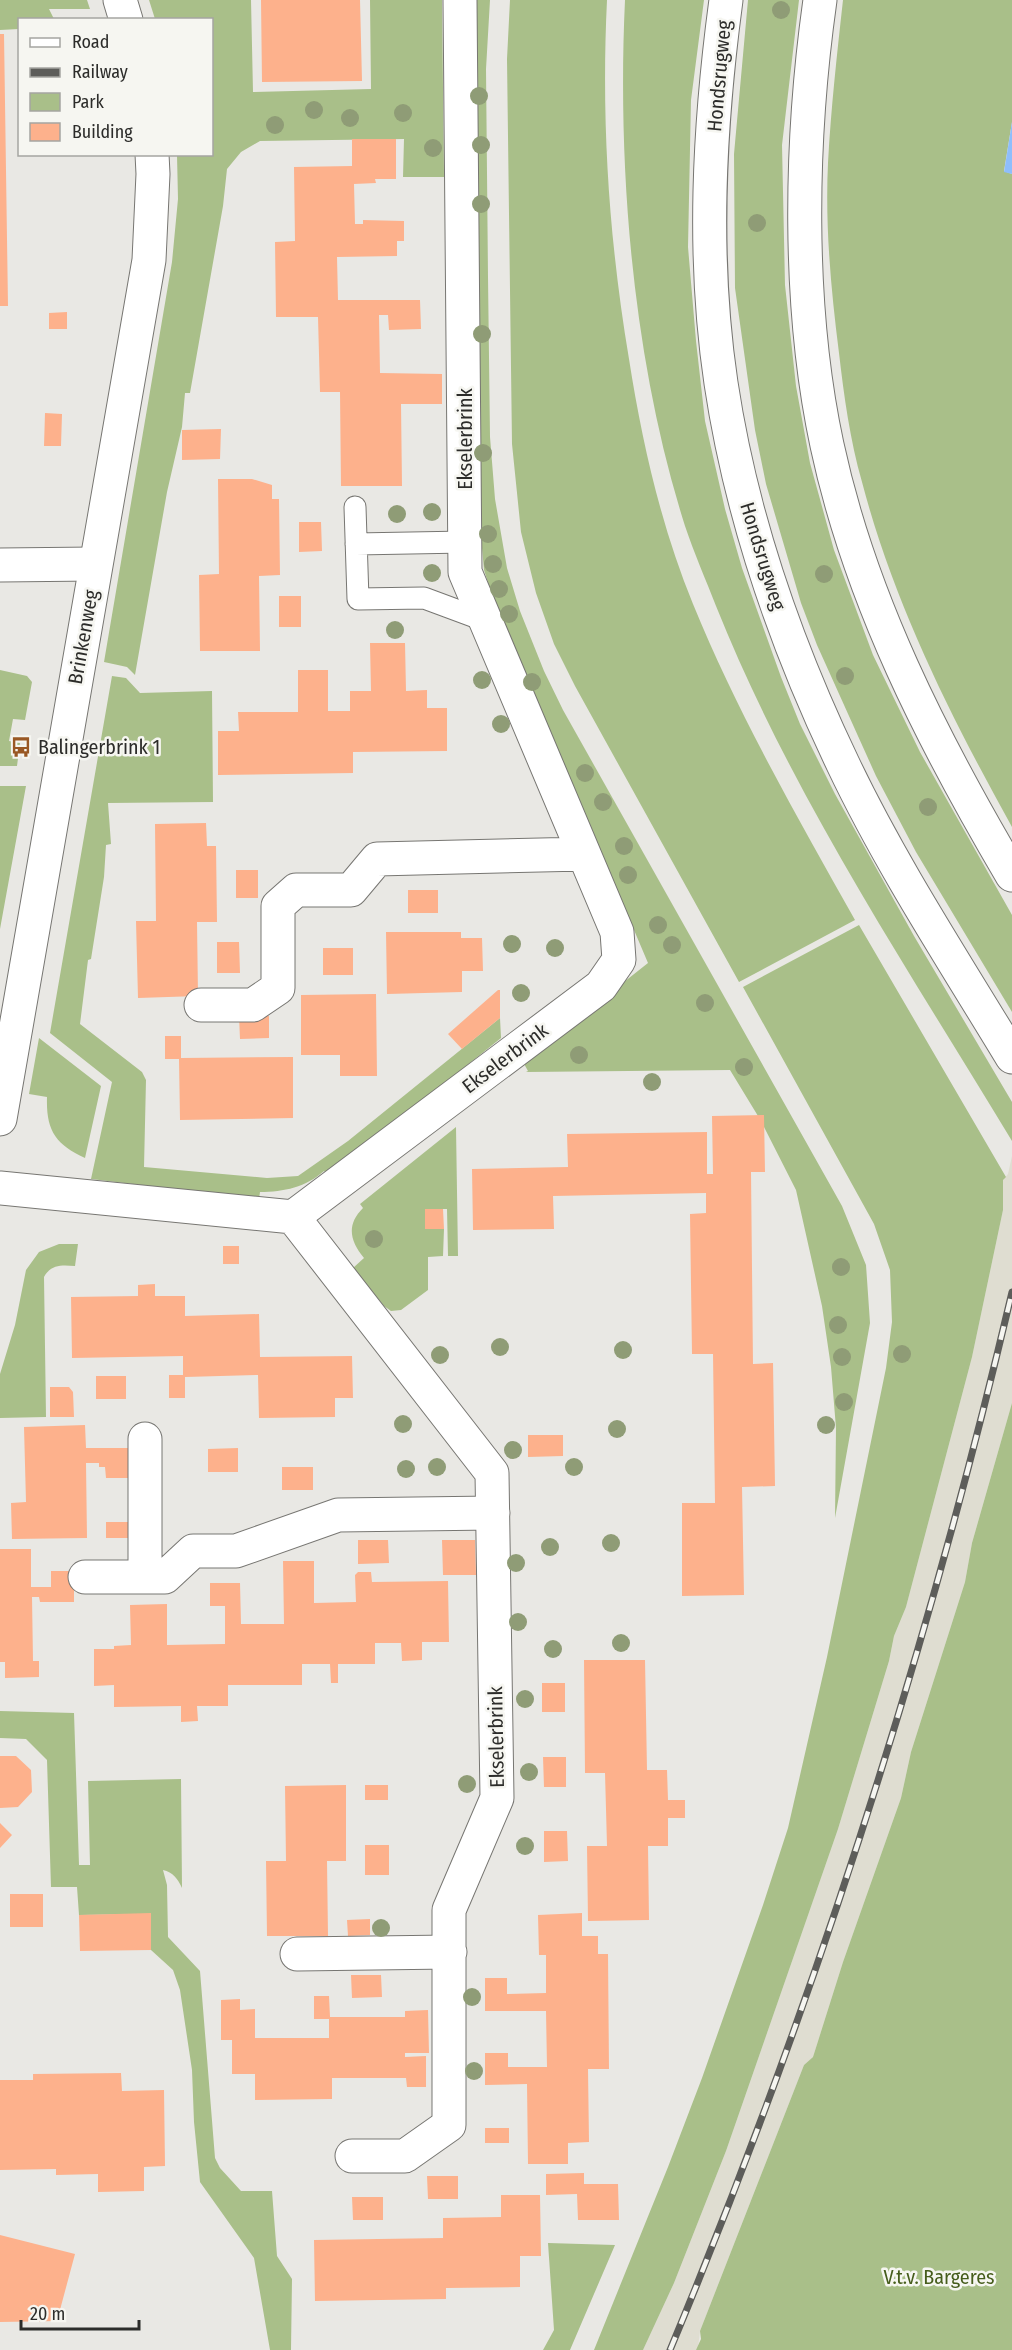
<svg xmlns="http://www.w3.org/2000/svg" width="1012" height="2350" font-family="'Fira Sans Condensed',sans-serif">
<rect width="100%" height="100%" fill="#e9e8e4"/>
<!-- built -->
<path fill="#dfddd1" d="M1012,1156V1403L972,1543L965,1582L911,1752L901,1798L843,1962L813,2057L804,2065L700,2331L698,2348L696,2350H643L674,2283L726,2151L838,1829L889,1661L894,1636L906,1607L972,1357L1003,1210V1180L1008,1174Z"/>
<!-- green -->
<path fill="#a9bf89" d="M0,0H87L90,9H49L54,19L20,20L19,29L0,30Z
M149,0H251L253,92L371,89L370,0H442L444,177H403L404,139L260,141L241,152L227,169L223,206L190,393H185L182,427L167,492L135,675L127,667L104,662L172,262L178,199L177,155L212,154V20L155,19Z
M473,0H490L486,69L488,277L490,437L495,499L507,568L520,611L544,671L563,710L842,1206L866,1265L870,1323L835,1518L836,1428L831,1367L822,1306L796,1190L764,1127V1115L758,1116L730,1070L526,1072L528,1071L523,1062L648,963L492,595L484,570L480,526Z
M510,0H607C601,121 609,240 629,359C642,442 661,526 693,604C738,714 797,817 855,920L739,982L575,686L554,644L536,593L521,532L512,444L507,59Z
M625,0H704L691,100L688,247L696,341L705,421L725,509L742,568L781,677L800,724L835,794L914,936L1012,1102V1141C907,967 792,796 716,606C706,580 694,553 685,526C633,362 617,171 625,0Z
M748,0H799L782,145L785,285L796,386L810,463L834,550L873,655L920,752L1012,915V1012L916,852L876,776L817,645L801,603L766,484L755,430L735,288L734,154Z
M843,0H1012V122L1004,171L1012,174V827C951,717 894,604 862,482C850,440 844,396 839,353C831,290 825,226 828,163C831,108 837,54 843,0Z
M0,670L27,676L32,682L25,720L13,719L9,741L20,743L17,766H0Z
M112,676L126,678L140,693L212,691L213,802L108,803L111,844L106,845L104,877L91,959L88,960L80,1024L142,1072L146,1080L144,1167L267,1178L298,1176L348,1141L500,1018L501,1038L329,1176L324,1171C306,1187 284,1192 260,1192L259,1199L91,1179L112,1082L50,1033Z
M0,786H26L0,929Z
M859,925L1006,1177L1003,1180V1210L972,1357L906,1607L894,1636L889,1661L838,1829L726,2151L674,2283L643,2350H594L668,2167L702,2078L763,1905L788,1828L827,1657L886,1368L892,1322L890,1270L874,1224L743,987Z
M39,1038L101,1086L85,1158C55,1144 46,1130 47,1097L29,1094Z
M456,1127L458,1256H448L447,1209H425V1229H444L443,1256L428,1257V1290L401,1310L391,1311L384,1306L353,1268L364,1258C350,1241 346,1225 363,1208L360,1204Z
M59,1244H78L75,1266C62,1265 51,1264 44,1277L46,1417L0,1418V1374L15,1325L26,1270L39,1252Z
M1012,1403V2350H696L701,2339L700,2331L804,2065L813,2057L843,1962L901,1798L911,1752L965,1582L972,1543Z
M0,1711L74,1713L79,1865H90L88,1781L181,1779L182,1888C178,1879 173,1872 163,1870L167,1885L168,1937L200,1971L215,2158L220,2168L241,2191H272L277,2256L292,2279L291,2350H270L254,2258L200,2182L194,2122L192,2070L180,1990L173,1970L151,1950V1914L79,1915L77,1887H51L47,1760L26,1739L0,1738Z
M548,2243L615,2245L570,2350H543L554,2330Z"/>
<!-- water -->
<path fill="#8ebefc" d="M1012,122V174L1004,172Z"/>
<!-- building -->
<path fill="#fdb18c" d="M261,0H360L362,81L262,82Z
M0,34H4L8,306H0Z
M352,139H396V179H375L376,183L354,184L355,224H363V220L404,221V241H397V256L337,257L338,300H420L421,329L389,330L388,315H379L380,373L442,374V404H401L402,486H341L340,392H320L318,317H276L275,242L295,241L294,167L352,166Z
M67,312V329H49V313Z
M45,413L62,414L61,446H44Z
M221,429L220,459L182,460V430Z
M218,479H252L272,485V499H279L280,575L259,576L260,651H200L199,575L219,574Z
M299,522H321L322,551L299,552Z
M279,596H301V627H279Z
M370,643H405L406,691L427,690V708H447V751L353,752V773L218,775V731H239L238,712H298V670H328V711H350V691H371Z
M206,823L207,846H216L217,922H197L198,996L138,998L136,921H156L155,824Z
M236,870H258V898H236Z
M408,890H438V913H408Z
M386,932H461V938H482L483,971H462V992L387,994Z
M217,942H239L240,973H217Z
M323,948H353V975H323Z
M498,990H500V1018L462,1049L448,1034Z
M376,994L377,1076H340V1055H301V995Z
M239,1016H269V1038L240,1039Z
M165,1036H181V1058L293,1057V1118L180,1120L179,1059H165Z
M764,1115L765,1172H751L753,1364L773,1363L775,1486L742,1487L744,1595L682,1596V1503H715L713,1354H692L690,1214L706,1213V1193L553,1196L554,1229L473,1230L472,1169L568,1167L567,1134L707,1132V1174H713L712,1116Z
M425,1209H443L444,1229H425Z
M223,1246H239V1264H223Z
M155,1284V1296H185V1316L259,1314L260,1357L352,1356L353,1398H335V1417L259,1418L258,1375L185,1377V1398H169V1375H183V1356L72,1358L71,1297L138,1296V1285Z
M96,1376H126V1399H96Z
M50,1387H69L73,1392L74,1417H50Z
M85,1425L86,1448H128V1478H106L105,1467H99V1463H86L87,1538L12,1539L11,1503L26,1502L24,1427Z
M528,1435H563V1456L528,1457Z
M238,1448V1472H208V1449Z
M282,1467H313V1490H282Z
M106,1522H129V1538H106Z
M358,1540H388L389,1563L358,1564Z
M442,1540H475L476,1575H443Z
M0,1549H31V1587H51V1571H74V1602H40L39,1597H32L33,1661H39V1677L5,1678V1662H0Z
M283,1561H314V1603L356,1602L355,1575L358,1572H371L372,1582L448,1581L449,1642H422V1660L402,1661L401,1643H375V1664H338V1683H331L330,1664H302V1685H228V1706H197L198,1721L181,1722V1706L114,1707V1685L94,1686V1649H114V1646L131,1645L130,1605L167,1604V1645L225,1644V1606H210V1583H240L241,1624H284Z
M584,1660H645L647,1770H667L668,1800H685V1818H668V1846H648L649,1920L588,1921L587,1846H607L606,1809L605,1773H585Z
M542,1683H565V1712H542Z
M0,1756H16L31,1770L32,1792L18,1807L0,1808Z
M543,1757H566V1787H544Z
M346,1785V1861H327L328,1936H267L266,1861H286L285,1786Z
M365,1785H388V1800H365Z
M0,1823L12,1835L0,1848Z
M544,1831H567L568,1861L544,1862Z
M365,1845H389V1875H365Z
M10,1894H43V1927H10Z
M151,1913V1950L80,1951L79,1915Z
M582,1913V1936H598V1954H608L609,2069H588L589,2142L568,2143V2164H528L527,2084L485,2085V2053H508V2067H547L546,2011H485V1978H507V1994L546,1993V1955H539L538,1915Z
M370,1919V1935L348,1936L347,1920Z
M351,1975H381L382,1997L352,1998Z
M314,1996H329L330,2017H405V2011L428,2010L429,2053H405V2057L426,2056V2087H407L406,2078H332V2099L255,2100V2074H232V2040H221V2000L240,1999V2010L255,2009V2038H329V2019H314Z
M121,2073L122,2091L164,2090L165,2166L144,2167V2191L98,2192V2174L56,2175V2169L0,2170V2080H33V2074Z
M485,2128H509V2143H485Z
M584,2173V2184H618L619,2220H578L577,2194L546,2195V2174Z
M427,2176H458V2199H428Z
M501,2195H540L541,2256H520V2287L446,2288V2299L315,2301L314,2240L443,2238V2218L501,2217Z
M352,2197H383V2220H353Z
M0,2235L75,2254L57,2321L0,2322Z"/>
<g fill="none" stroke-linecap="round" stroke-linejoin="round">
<!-- lane casing -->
<g stroke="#777672" stroke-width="23">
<path id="lane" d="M355,507L358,599L424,598L486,621
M356,544L465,542"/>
</g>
<!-- street casing -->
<g stroke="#777672" stroke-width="35">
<path id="street" d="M0,565L95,564
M201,1005H253L278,988V906L296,890H351L377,859L584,854
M0,1188L293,1217L492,1473L497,1798L449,1910V2125L405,2156H352
M293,1217L601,986L619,960L617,932L465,572L460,0
M145,1439V1577
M85,1577H165L193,1551H236L338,1515L493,1513
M297,1954L450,1952"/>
</g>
<!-- secondary casing -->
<g stroke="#777672" stroke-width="35">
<path id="secondary" d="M120,0L126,20
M726,0C709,126 702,256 721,383C741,516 785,643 843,764C891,865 954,961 1012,1057
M820,0C800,141 797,305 827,445C860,599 933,741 1012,875
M0,1119L149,260L153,174L152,154"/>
</g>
<!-- lane -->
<use href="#lane" stroke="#fff" stroke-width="21"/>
<!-- street -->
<use href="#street" stroke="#fff" stroke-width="33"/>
<!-- secondary -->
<use href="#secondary" stroke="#fff" stroke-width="33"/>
<!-- rail casing -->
<g stroke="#5d5d5a" stroke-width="7">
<path id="rail" d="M670,2350C813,2007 927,1654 1012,1292"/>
</g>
<!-- rail -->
<use href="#rail" stroke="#f6f6f1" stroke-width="4.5" stroke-dasharray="14" stroke-linecap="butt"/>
</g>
<!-- trees -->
<g fill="#8f9c76">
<circle cx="781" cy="10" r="9"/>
<circle cx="479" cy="96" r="9"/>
<circle cx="314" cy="110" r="9"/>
<circle cx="403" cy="113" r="9"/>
<circle cx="350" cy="118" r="9"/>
<circle cx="275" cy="125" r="9"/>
<circle cx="481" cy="145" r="9"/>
<circle cx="433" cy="148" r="9"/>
<circle cx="481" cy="204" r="9"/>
<circle cx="757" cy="223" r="9"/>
<circle cx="482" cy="334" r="9"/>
<circle cx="483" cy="453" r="9"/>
<circle cx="432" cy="512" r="9"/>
<circle cx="397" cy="514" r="9"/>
<circle cx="488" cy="534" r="9"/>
<circle cx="493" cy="564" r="9"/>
<circle cx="432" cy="573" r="9"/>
<circle cx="824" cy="574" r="9"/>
<circle cx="499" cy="589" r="9"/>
<circle cx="509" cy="614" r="9"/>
<circle cx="395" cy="630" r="9"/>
<circle cx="845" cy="676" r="9"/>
<circle cx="482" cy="680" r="9"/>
<circle cx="532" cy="682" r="9"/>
<circle cx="501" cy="724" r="9"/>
<circle cx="585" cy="773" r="9"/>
<circle cx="603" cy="802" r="9"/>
<circle cx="928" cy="807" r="9"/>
<circle cx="624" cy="846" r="9"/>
<circle cx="628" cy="875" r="9"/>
<circle cx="658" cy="925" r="9"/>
<circle cx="512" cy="944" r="9"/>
<circle cx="672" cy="945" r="9"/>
<circle cx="555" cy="948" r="9"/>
<circle cx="521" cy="993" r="9"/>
<circle cx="705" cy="1003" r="9"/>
<circle cx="579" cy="1055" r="9"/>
<circle cx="744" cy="1067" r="9"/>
<circle cx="652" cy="1082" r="9"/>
<circle cx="374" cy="1239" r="9"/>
<circle cx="841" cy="1267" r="9"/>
<circle cx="838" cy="1325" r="9"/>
<circle cx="500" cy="1347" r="9"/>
<circle cx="623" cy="1350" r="9"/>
<circle cx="902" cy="1354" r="9"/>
<circle cx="440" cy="1355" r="9"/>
<circle cx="842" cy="1357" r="9"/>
<circle cx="844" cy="1402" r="9"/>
<circle cx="403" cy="1424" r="9"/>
<circle cx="826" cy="1425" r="9"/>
<circle cx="617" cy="1429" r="9"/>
<circle cx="513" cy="1450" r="9"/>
<circle cx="437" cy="1467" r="9"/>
<circle cx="574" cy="1467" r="9"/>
<circle cx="406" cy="1469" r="9"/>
<circle cx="611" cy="1543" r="9"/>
<circle cx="550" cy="1547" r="9"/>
<circle cx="516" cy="1563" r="9"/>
<circle cx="518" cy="1622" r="9"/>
<circle cx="621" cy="1643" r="9"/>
<circle cx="553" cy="1649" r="9"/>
<circle cx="525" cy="1699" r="9"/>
<circle cx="529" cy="1772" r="9"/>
<circle cx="467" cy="1784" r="9"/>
<circle cx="525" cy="1846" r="9"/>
<circle cx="381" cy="1928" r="9"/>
<circle cx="472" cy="1997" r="9"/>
<circle cx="474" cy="2071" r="9"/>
</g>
<!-- icons -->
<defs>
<g id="bus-bare" transform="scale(1.62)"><path d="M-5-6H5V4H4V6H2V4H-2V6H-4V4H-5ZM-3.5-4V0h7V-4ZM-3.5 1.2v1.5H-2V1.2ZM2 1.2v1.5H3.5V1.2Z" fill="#995824" stroke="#f6f6f1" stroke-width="2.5" paint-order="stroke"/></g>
</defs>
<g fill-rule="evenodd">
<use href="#bus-bare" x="21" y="747"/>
</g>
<g text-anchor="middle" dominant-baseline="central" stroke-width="5" stroke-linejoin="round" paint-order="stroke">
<!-- street labels -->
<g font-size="20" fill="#2c2c2a" stroke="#f6f6f1">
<text transform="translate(719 76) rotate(-85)">Hondsrugweg</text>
<text transform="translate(465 439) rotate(-90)">Ekselerbrink</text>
<text transform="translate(763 556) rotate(73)">Hondsrugweg</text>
<text transform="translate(83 637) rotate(-80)">Brinkenweg</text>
<text transform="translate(505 1058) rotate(-37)">Ekselerbrink</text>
<text transform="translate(496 1737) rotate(-91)">Ekselerbrink</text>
</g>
<!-- poi labels -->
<g font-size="20" fill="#2c2c2a" stroke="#f6f6f1" text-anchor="start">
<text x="38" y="747">Balingerbrink 1</text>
</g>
<!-- park labels -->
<g font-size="20" fill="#465d1c" stroke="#f6f6f1">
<text x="939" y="2277">V.t.v. Bargeres</text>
</g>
</g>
<!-- legend -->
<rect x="18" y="18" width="195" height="138" fill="#f6f6f1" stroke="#a5a5a1" stroke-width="1.5"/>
<rect x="30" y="38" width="30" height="9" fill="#ffffff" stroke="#a5a5a1" stroke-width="1.5"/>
<text x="72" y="48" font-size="18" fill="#2c2c2a">Road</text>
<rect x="30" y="68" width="30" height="9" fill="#5d5d5a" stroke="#a5a5a1" stroke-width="1.5"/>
<text x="72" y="78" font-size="18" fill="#2c2c2a">Railway</text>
<rect x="30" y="93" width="30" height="18" fill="#a9bf89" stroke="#a5a5a1" stroke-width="1.5"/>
<text x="72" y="108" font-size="18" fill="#2c2c2a">Park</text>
<rect x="30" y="123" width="30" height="18" fill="#fdb18c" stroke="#a5a5a1" stroke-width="1.5"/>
<text x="72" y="138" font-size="18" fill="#2c2c2a">Building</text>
<!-- scale -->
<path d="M21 2320v9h118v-9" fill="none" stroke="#2c2c2a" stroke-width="3"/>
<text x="30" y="2320" font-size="18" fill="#2c2c2a" stroke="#f6f6f1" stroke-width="4.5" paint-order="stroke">20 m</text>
</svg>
